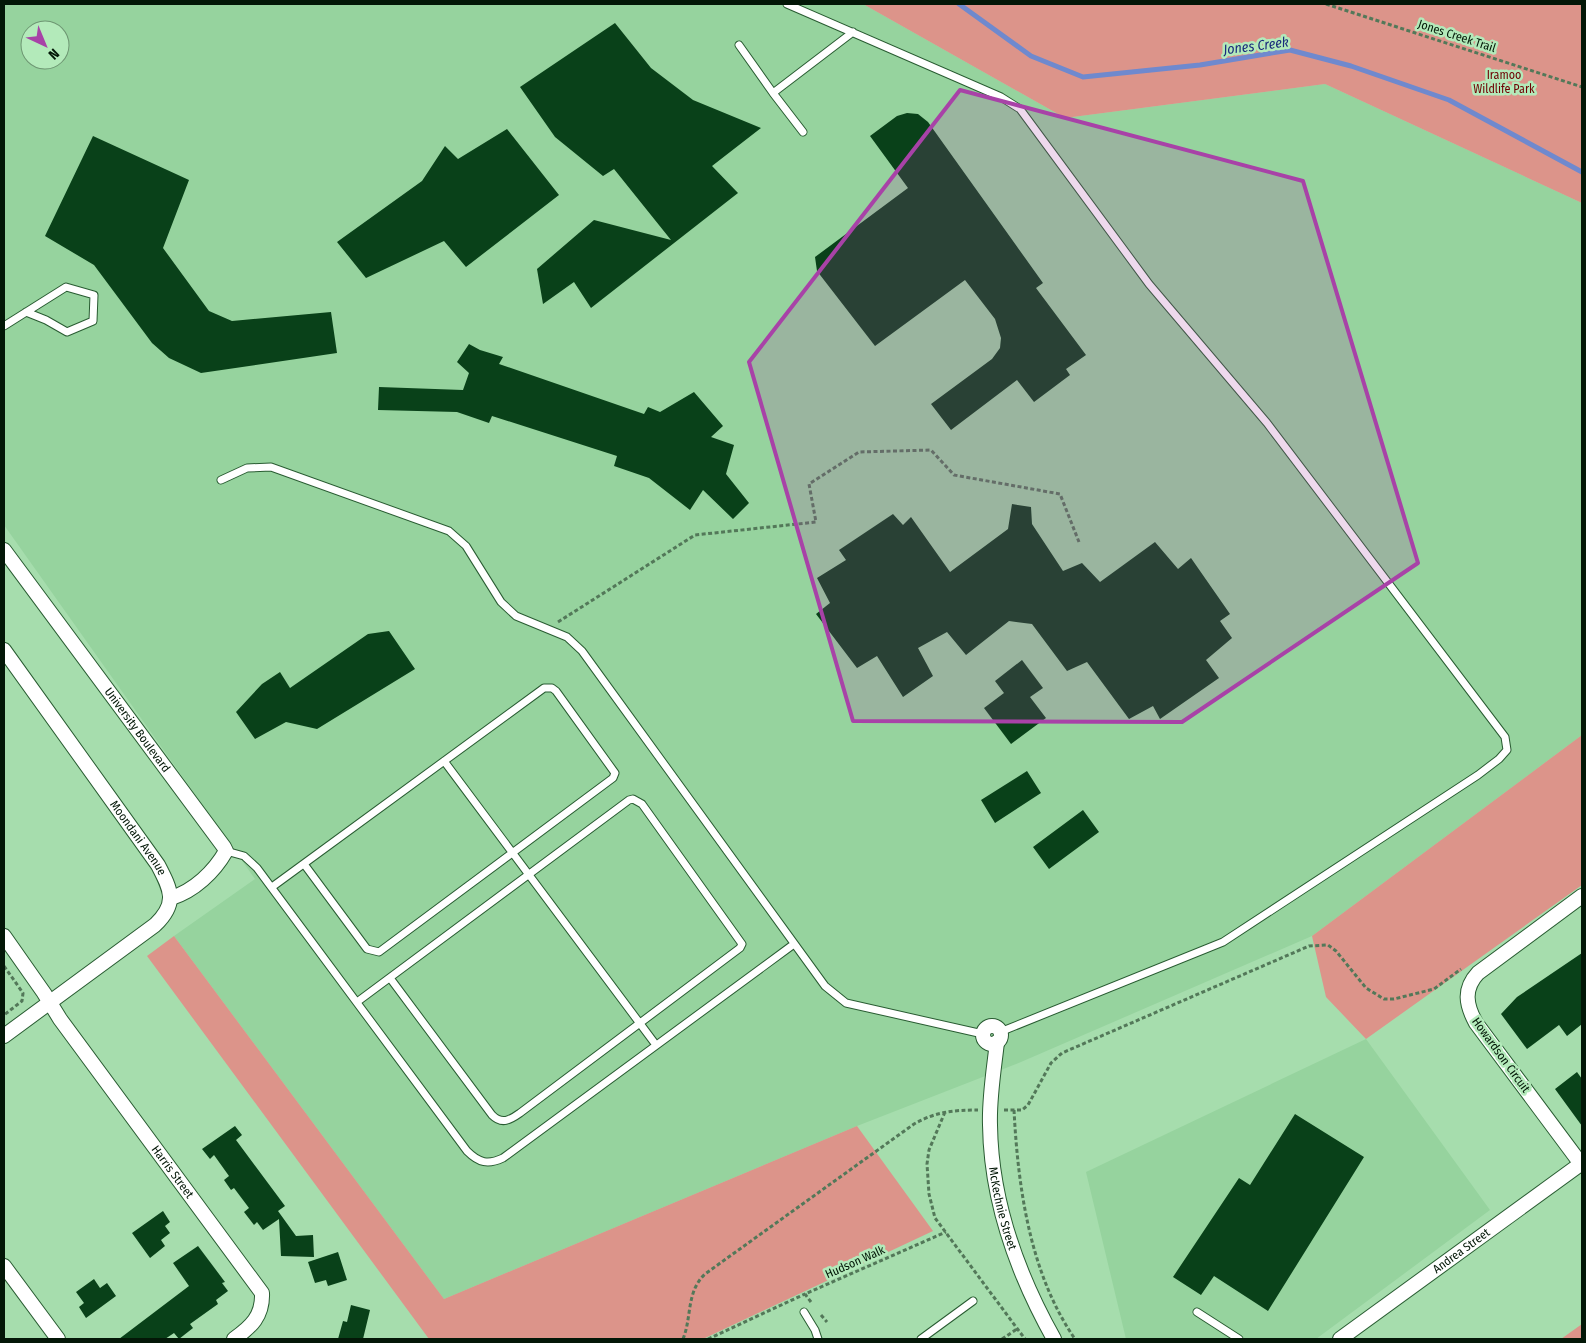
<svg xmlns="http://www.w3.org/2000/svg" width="1586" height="1343" font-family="'Fira Sans Condensed',sans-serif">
<rect width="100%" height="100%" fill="#a6ddad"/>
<!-- built -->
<path fill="#96d39e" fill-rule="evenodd" d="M4,4H863L1065,118L1325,84L1582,203V735L1312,936L1021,1062L857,1126L444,1299L174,936L255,879L4,525ZM30,30H60V60H30Z
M1366,1039L1490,1210L1316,1339H1126L1086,1172Z"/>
<!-- green -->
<path fill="#dc948a" d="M863,4H1582V203L1325,84L1065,118Z
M1582,735V885L1366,1039L1326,997L1312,936Z
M174,936L444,1299L857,1126L933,1231L703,1339H429L147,956Z
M1582,1324V1339H1561Z"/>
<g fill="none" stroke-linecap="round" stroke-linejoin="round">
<!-- stream -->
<path stroke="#6f89ce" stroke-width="5" d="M959,4L1031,56L1083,77L1200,65L1290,50L1351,66L1449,100L1582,172"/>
</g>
<!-- building -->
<path fill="#094119" d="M615,23L651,68L693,100L761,128L712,166L738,193L591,308L574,282L543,304L537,269L594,220L671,240L614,169L603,176L555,137L520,87Z
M907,113L918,114L928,122L1043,283L1036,288L1086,355L1066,369L1070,375L1034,402L1017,380L951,430L931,404L992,359L1000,348L1001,338L995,319L965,280L875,346L817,271L815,257L908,188L870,136L897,116Z
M507,129L559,195L466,267L444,241L366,278L337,242L422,181L445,146L458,159Z
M93,136L189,180L163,248L209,311L232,321L331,312L337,353L201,373L169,358L152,343L94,265L45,236Z
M469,344L480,350L503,357L499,364L644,414L648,407L660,412L694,392L723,426L711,437L734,445L726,474L749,503L733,519L703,490L690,510L649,478L614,466L617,456L492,416L489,423L457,412L378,410L379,387L463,390L469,373L457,362Z
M1012,504L1031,507L1032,524L1063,571L1082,563L1100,582L1155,542L1178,569L1191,558L1230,614L1220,621L1232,638L1206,660L1219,678L1160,719L1153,706L1129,719L1087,662L1067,671L1032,624L1009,621L966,655L947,632L918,648L933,676L903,697L877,656L857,668L816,614L830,603L817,578L846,560L839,550L893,514L903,525L911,517L950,572L1008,529Z
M389,631L415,669L317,729L286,722L255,739L236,712L262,684L280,672L290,688L368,634Z
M1022,660L1043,688L1030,697L1046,718L1011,744L984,708L1004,693L995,681Z
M1027,771L1041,793L995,823L981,800Z
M1083,810L1099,832L1049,869L1033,847Z
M1582,953V1024L1567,1036L1559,1025L1527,1049L1501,1014L1517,997Z
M1577,1072L1582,1079V1126L1555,1089Z
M1295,1114L1364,1157L1268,1311L1214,1276L1201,1295L1173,1277L1239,1178L1250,1185Z
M235,1126L242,1135L236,1140L285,1206L278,1211L296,1236L313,1235L314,1257L281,1256L279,1219L263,1230L257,1222L254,1225L244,1212L249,1208L234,1188L231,1190L224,1180L229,1176L214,1155L210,1159L202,1149Z
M163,1211L170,1222L165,1226L170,1233L161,1240L165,1246L150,1258L132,1233Z
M198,1246L225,1282L222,1283L228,1291L216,1300L218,1304L190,1324L193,1328L179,1339L174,1333L165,1339H119L189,1286L173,1263Z
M338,1252L347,1280L328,1286L326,1280L315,1283L308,1262Z
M94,1279L100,1288L107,1283L116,1296L86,1318L79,1307L84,1303L76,1292Z
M351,1305L370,1310L363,1339H338L343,1321L347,1322Z"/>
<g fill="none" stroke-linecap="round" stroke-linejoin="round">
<!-- service casing -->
<g stroke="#295c32" stroke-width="9">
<path id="service" d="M787,4L1001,97L1020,109L1149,284L1267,423L1505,737L1507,750L1499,759L1478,775L1223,942L1000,1032
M739,45L773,93
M803,132L773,93L853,32
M4,326L66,287L94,295L93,321L67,332L46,320L26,312
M221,480L247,468L271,467L449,531L466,546L501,602L516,616L567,637L582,651L825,986L846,1003L983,1034
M444,761L656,1045
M226,851L244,856L257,868L467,1151C479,1163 488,1165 503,1158L794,944
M272,887L544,688H552L556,691L615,773L613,778L379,952L367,949L304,864
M357,1002L629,800L633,799L642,804L742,944L740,948L520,1113C510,1120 502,1125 492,1115L390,978
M804,1312L815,1330L818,1339
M1197,1312L1239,1339
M921,1339L973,1301"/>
</g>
<!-- minor casing -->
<g stroke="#295c32" stroke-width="16">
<g id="minor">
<path id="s1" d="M4,550L224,847L226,851C214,872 194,891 171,898"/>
<path id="s2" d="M4,650L158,865C171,890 178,903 155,925L4,1036"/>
<path id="s3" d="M4,936L44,993L60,1019L262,1293C263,1316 251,1327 234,1339"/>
<circle cx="992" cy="1035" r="9"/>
<path id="s4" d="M997,1042C994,1069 989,1098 990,1125C991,1202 1017,1273 1054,1339"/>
<path d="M1581,1164L1476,1023C1466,1005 1463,989 1478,973L1582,896"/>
<path d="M4,1266L58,1339"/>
<path id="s5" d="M1340,1339L1582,1163"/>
</g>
</g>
<!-- path -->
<path stroke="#537859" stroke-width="3" stroke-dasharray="4 2.5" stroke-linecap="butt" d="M1326,4L1582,87
M558,622L695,535L816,522L809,484L859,452L931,450L954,475L1060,494L1079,542
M4,966L23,993L22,1001L4,1015
M1004,1110H1022L1028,1105L1051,1063L1062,1053L1309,946L1328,945L1336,951L1366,988L1384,999H1394L1434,989L1461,969
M1014,1110C1018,1188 1030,1274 1075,1339
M945,1112L929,1150L927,1164L929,1194L935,1218L1025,1339
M811,1302L805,1294L946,1232
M821,1315L827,1322
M683,1339C692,1317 686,1292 705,1274L914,1124C935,1112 953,1110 978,1110
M708,1339L805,1294
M1002,1339L1017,1329"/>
<!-- service -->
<use href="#service" stroke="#fff" stroke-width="7"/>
<!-- minor -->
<use href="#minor" stroke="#fff" stroke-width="14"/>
</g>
<!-- marked area -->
<path fill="#a842a7" fill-opacity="0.2" stroke="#a842a7" stroke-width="4" stroke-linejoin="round" d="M960,90L1303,181L1418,563L1182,722L853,721L749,362Z"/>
<g text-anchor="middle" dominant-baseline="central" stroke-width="5" stroke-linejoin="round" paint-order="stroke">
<!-- street labels -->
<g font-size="12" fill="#031707" stroke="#b3eaba">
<text transform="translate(1457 36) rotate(18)">Jones Creek Trail</text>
<text stroke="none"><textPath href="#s1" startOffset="224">University Boulevard</textPath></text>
<text stroke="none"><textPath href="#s2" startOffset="231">Moondani Avenue</textPath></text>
<text transform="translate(1501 1055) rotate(54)">Howardson Circuit</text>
<text stroke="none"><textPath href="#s3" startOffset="290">Harris Street</textPath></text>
<text stroke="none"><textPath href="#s4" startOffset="168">McKechnie Street</textPath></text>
<text stroke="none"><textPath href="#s5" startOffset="150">Andrea Street</textPath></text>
<text transform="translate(855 1262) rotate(-24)">Hudson Walk</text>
</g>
<!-- park labels -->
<g font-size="12" fill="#6f0003" stroke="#b3eaba">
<text x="1504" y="75">Iramoo<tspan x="1504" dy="14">Wildlife Park</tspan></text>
</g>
<!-- water labels -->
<g font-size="14" font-style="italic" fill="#192a7c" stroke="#b3eaba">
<text transform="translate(1256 46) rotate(-7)">Jones Creek</text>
</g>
</g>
<!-- border -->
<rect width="1586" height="1343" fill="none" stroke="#031707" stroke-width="10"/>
<!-- north arrow -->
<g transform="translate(45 45) rotate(136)"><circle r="24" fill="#b3eaba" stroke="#6d9672"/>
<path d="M0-4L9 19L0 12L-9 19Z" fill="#a842a7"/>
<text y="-8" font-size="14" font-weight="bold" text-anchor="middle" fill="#031707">N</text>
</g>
</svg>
